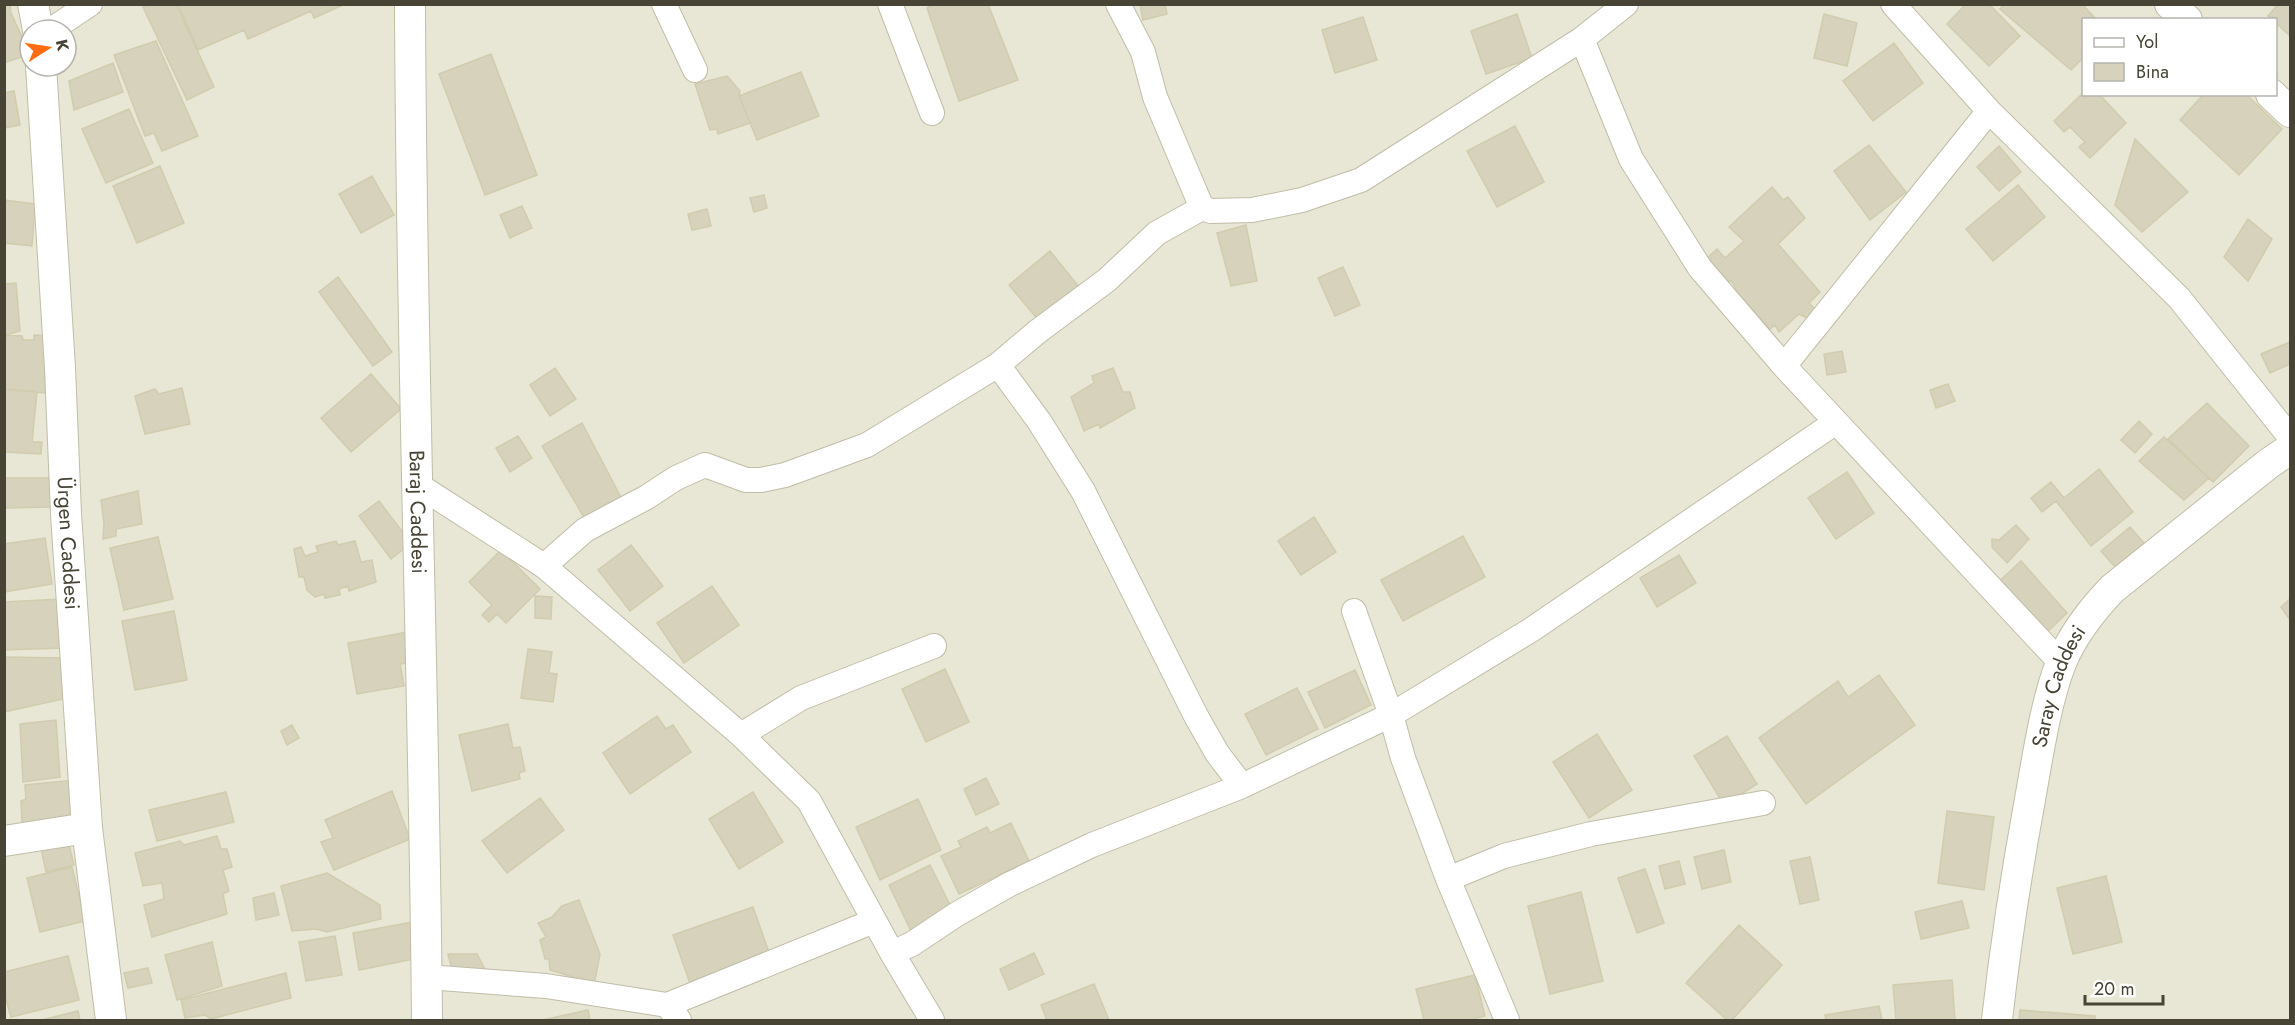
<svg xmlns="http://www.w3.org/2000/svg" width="2295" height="1025" font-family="Jost,sans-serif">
<rect width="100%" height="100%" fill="#f4f3e6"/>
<!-- residential -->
<path fill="#e8e6d4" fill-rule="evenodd" d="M5,5H2290V1020H5ZM2084,20H2276V94H2084ZM30,30H66V66H30Z"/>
<!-- building -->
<path fill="#d6d2bb" stroke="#d1ccae" stroke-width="1.5" d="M4,4H10L11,13L30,54L4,63Z
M149,4H176L214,87L187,100L143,7Z
M178,4H345L314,18L311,11L248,39L244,30L198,50Z
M935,4H988L1018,80L959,101L927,8Z
M1140,4H1165L1167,14L1143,20Z
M1966,4H1989L2020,36L1989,66L1947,24Z
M2005,4H2082L2097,20H2084V57L2071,70L2000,9Z
M2278,4H2290V36L2276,23V20L2268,16Z
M1517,14L1532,58L1486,74L1471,31Z
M1824,14L1857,23L1847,66L1814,58Z
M1363,17L1377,60L1335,73L1322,30Z
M156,41L198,136L162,151L154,133L145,136L114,55Z
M1894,43L1923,83L1873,121L1843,81Z
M491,54L537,175L485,195L439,74Z
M113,63L123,92L74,110L69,81Z
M801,72L819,116L757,140L739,96Z
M727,76L740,91L739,96L750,123L718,134L717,129L710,130L695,84Z
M14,91L20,125L4,128V93Z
M2084,92V94H2099L2126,123L2090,158L2079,147L2085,142L2070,127L2064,132L2054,121Z
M2204,94H2246L2282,129L2239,175L2180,120Z
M129,109L153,163L106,183L82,129Z
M1515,126L1544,182L1497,207L1467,151Z
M2135,139L2188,192L2142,232L2115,205Z
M1869,145L1906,192L1870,220L1834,171Z
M1999,146L2021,172L1999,191L1977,167Z
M160,166L184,223L137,243L113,186Z
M372,176L394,215L361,233L339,194Z
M2018,185L2045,217L1993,261L1966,229Z
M1772,187L1783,200L1788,197L1805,218L1778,244L1820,292L1809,303L1815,309L1807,318L1799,314L1779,332L1775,325L1770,329L1740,296L1731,280L1726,283L1706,259L1717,249L1725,258L1744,241L1729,227Z
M764,195L767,208L754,212L750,198Z
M4,200L35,204L32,246L4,243Z
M522,206L532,228L510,238L500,215Z
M707,209L711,226L692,230L688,214Z
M2248,219L2272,239L2248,281L2224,257Z
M1246,225L1257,281L1231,286L1217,233Z
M1050,251L1079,287L1039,321L1009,285Z
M1343,267L1360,305L1335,316L1318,278Z
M338,277L392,352L373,366L319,292Z
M16,283L20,331L6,335V339H4V284Z
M6,335L22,336L23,340H34V335L52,336L45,393L4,389V340L6,339Z
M2290,342V364L2270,373L2261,354Z
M1842,351L1846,372L1827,375L1824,354Z
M555,368L576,399L550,416L530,385Z
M1113,368L1123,392H1130L1135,408L1100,428L1099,424L1084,431L1071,397L1094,383L1092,376Z
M371,374L401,409L351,452L321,418Z
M1948,384L1955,401L1936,408L1930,390Z
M182,388L190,424L145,434L135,396L155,389L159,394Z
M4,389L37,392L32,442H42L41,454L4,452Z
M2207,403L2249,446L2213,482L2168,439Z
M2139,421L2152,434L2135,453L2121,440Z
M582,423L624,503L585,519L542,446Z
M518,436L532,458L510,472L496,448Z
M2164,437L2209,478L2184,500L2139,461Z
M2099,469L2133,512L2091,546L2056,501L2042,512L2031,498L2051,482L2064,498Z
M1847,472L1874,513L1836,539L1808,498Z
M4,478H52V507L4,508Z
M138,491L142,524L116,529V536L103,539L104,523L101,500Z
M379,501L411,543L391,559L359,516Z
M1314,517L1336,552L1301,575L1278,541Z
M2016,525L2029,539L2007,563L1992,547V539L1999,540Z
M2130,527L2144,543L2115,567L2101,551Z
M1463,536L1485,577L1403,621L1381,580Z
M158,537L173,599L124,610L110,548Z
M45,538L52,584L4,592V544Z
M336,541L338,545L355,541L361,562L372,560L376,582L349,591L348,586L339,589L340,595L325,598L324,594L315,597L307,590L304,577H299L294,549L301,547L305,556L318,552L316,546Z
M631,545L663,586L630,611L598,570Z
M501,550L540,589L506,623L497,614L489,622L482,615L492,605L469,582Z
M1679,555L1696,583L1657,607L1640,578Z
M2021,561L2067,613L2042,637L1995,585Z
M712,586L739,625L684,663L657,623Z
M535,596L552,597L551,619L535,618Z
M61,599L63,648L4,650V602Z
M2290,599V620L2281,607Z
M174,611L187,680L135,690L122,621Z
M408,632L413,662L400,664L404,686L357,694L348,643Z
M528,649L552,652L549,673L557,674L553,702L521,698Z
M4,657L65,658L63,699L4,712Z
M945,669L969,722L926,742L902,689Z
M1355,670L1371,705L1325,728L1308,692Z
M1879,675L1915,725L1806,804L1759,738L1838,681L1848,697Z
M1297,688L1318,729L1266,755L1245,714Z
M657,716L666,729L673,725L691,752L630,794L603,753Z
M56,720L60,777L23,782L20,724Z
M508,724L513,748L520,747L525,771L519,773L520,779L472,791L459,735Z
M292,725L299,738L287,745L281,731Z
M1597,734L1632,790L1589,818L1553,762Z
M1727,736L1757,784L1724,805L1694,756Z
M986,778L999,804L976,815L964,789Z
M75,780L77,814L22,824L21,801L26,799L25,785Z
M392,791L410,839L334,870L321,842L333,838L325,820Z
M226,792L234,822L157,841L149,810Z
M753,792L783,842L739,869L709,819Z
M540,798L564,830L507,873L482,841Z
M918,799L941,850L880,880L856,827Z
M1947,811L1994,817L1984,890L1938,883Z
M1011,823L1029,861L959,894L941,856L961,847L958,841L987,827L990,833Z
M217,836L221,849H227L232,867L223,870L229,891L223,894L227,914L152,937L144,905L164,899L162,883L143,886L135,853L180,841L184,845Z
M67,837L74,865L46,872L40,843Z
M1724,850L1731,882L1702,889L1694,857Z
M1810,857L1819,900L1800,904L1790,861Z
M1679,861L1685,884L1665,889L1659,866Z
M930,865L954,913L912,933L889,885Z
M72,867L85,921L40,932L27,878Z
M1645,869L1664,923L1637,933L1618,878Z
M327,873L380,905L381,919L327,932L316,929L292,931L281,886Z
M2106,876L2122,942L2073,954L2057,888Z
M1581,892L1603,981L1550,994L1528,906Z
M274,893L279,915L256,920L253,898Z
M579,900L600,954L595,980L585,983L582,977L576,978L550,970L549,959H545L540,940L546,937L538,923L552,917L562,906Z
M1962,901L1969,928L1921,939L1915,912Z
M753,907L772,961L692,989L673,935Z
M413,922L419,958L359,970L353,933Z
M1739,925L1782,965L1732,1020H1727L1686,983Z
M335,936L342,975L306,981L299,942Z
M212,942L222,986L177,1000L165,955Z
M1034,953L1044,974L1009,990L1000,969Z
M448,954H477L487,973L454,977Z
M68,956L79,1000L11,1017L4,992V972Z
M148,968L152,983L128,988L124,973Z
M286,973L291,998L211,1019L205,1015L185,1018L181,1000Z
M1475,975L1485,1016L1468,1020H1424L1416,989Z
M1952,980L1955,1020H1896L1893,985Z
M1094,984L1109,1020H1047L1041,1005Z
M1879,1006L1882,1020H1826L1825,1015Z
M588,1010L590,1020H543Z
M2020,1010L2095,1016V1020H2019Z
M78,1011L80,1020H42Z"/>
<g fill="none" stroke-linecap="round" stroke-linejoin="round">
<!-- minor casing -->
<g stroke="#c0bda8" stroke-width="26">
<path id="minor" d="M664,4L695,70
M890,4L932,113
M1118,4L1143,52L1155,97L1202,208
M1893,4L1989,111L2179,298L2290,437
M51,30L90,4
M1582,39L1631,159L1700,268L1784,366L2061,663
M998,365L1039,421L1083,491L1196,716L1217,753L1242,786
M1784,366L1989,111
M418,485L544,566L741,735L809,801L892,953L932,1020
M544,566L585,530L647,497L676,478L705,465L746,480H761L785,475L867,445L998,365L1037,332L1107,280L1157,233L1202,208L1211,211L1252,210L1302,200L1361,180L1582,39L1626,4
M1354,611L1391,715L1403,758L1448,879L1507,1020
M741,735L801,698L934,646
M1448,879L1504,856L1591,834L1763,803
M892,953L912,944L957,914L1010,884L1092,845L1242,786L1391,715L1531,630L1836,422
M427,977L546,986L667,1005
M679,1020L667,1005L874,921"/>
</g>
<!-- tertiary casing -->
<g stroke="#c0bda8" stroke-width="32">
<g id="tertiary">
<path d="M33,4L38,30"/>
<path id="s1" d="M410,4C411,343 424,682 427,1020"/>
<path d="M2170,4L2187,20"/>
<path id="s2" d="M41,66L60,368L66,514L87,828L111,1020"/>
<path d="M2271,94L2290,112"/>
<path d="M4,841L87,828"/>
<path id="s3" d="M1997,1020C2005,948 2016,876 2029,805C2037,761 2045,704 2061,663C2073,634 2091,611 2112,589L2268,464L2290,449"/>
</g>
</g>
<!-- minor -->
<use href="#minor" stroke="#fff" stroke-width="24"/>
<!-- tertiary -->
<use href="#tertiary" stroke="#fff" stroke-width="30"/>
</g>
<g text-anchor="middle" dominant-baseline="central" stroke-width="4.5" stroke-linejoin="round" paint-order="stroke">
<!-- street labels -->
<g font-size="21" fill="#474435" stroke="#fff">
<text stroke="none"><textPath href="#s1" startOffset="508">Baraj Caddesi</textPath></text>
<text stroke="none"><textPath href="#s2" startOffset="478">Ürgen Caddesi</textPath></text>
<text stroke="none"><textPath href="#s3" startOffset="340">Saray Caddesi</textPath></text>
</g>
</g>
<!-- border -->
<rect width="2295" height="1025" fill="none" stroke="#474435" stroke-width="12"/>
<!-- legend -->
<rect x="2082" y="18" width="195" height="78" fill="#ffffff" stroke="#b5b4ae" stroke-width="1.5"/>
<rect x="2094" y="38" width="30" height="9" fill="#ffffff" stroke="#b5b4ae" stroke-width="1.5"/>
<text x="2136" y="48" font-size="18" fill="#474435">Yol</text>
<rect x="2094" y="63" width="30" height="18" fill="#d6d2bb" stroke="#b5b4ae" stroke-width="1.5"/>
<text x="2136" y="78" font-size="18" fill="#474435">Bina</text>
<!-- north arrow -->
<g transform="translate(48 48) rotate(78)"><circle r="28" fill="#ffffff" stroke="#b5b4ae" stroke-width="1.5"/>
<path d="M0-4.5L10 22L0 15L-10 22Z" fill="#ff6c12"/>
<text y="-9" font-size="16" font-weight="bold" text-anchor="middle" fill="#474435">K</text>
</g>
<!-- scale -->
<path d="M2085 995v9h78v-9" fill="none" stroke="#474435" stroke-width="3"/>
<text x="2094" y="995" font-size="18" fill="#474435" stroke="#ffffff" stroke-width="4.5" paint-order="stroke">20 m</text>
</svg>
